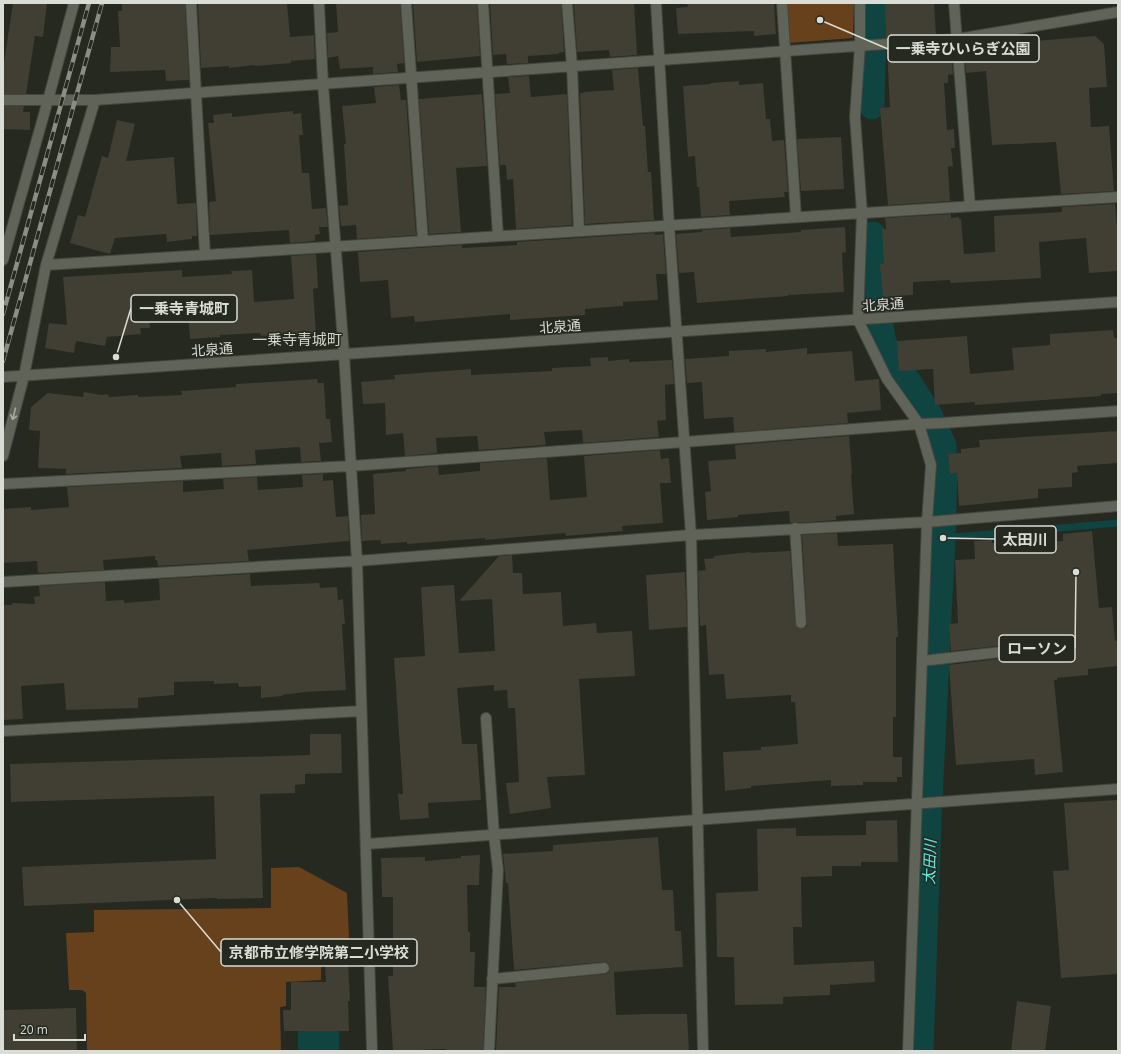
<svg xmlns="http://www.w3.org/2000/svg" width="1121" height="1054" font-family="'Open Sans','Noto Sans JP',sans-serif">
<rect width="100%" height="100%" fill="#25291f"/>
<!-- green -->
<path fill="#67411c" d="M786,3H854L853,38L789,43Z
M299,867L347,893L350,959L321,961V980L286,982V1006L280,1007L281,1051H87L86,993L82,990H69L66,933L94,932V910L271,908V868Z"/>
<!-- water -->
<path fill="#0f4441" d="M298,1031H339V1051H298Z"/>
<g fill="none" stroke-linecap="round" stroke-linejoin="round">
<!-- stream -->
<path stroke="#0f4441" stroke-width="7" d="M943,538L1118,523"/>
<!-- canal -->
<path stroke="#0f4441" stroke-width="25" d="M872,107C872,72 875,38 875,3
M873,234V282L884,343L929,413L944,445L945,471L943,538L929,821L921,1051"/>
</g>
<!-- building -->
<path fill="#413e33" d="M13,3H47L43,37L35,36L26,94H3V69Z
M122,3H185L189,80L166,81L165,70L110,72L111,47H120L118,11H122Z
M198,3H287L290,37L314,35L315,59L291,61V63L255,66V65L229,68V66L201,68Z
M336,3H400L404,63L397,64L398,72L373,74V67L340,69L338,56L328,58L327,33L338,32Z
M413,3H477L480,56L417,62Z
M490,3H561L564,52L558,53L559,54L528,56V63L507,64L506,54L493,55Z
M574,3H634L637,55L610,57L609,50L577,52Z
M687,3H774L776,34L754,36V31L678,34L676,8L688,7Z
M885,3H934L936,34L886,38Z
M1095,36L1104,44L1107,87L1089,88L1091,127L1109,126L1114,191L1061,194L1056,142L992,145L986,71L966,73L964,49L1034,45L1035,41Z
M937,47V51L951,50L953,74L948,75V83H944L947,130L954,129L955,148H951L953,166L948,167L950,201L888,205L880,108L890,107L887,50Z
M638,68L643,126H645L648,172H651L654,220L585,224L580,93H584L583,92L614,90L612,70Z
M529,76L531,97L567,94L572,225L516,229L513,179L507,180L506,165H500L495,94L510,93L508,77Z
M739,81V85L763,83L766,119H770L772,141L784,140L788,192H784L785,197L729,201L730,215L701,217L699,187H697L695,156L688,157L683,86L711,84V83Z
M399,85L401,100H406L416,235L357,239L356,225L341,226L339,206L348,205L344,144H346L342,106L376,103L374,87Z
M482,94L487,166L456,168L461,232L429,234L419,99Z
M3,106H24L23,112H30V130L3,129Z
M293,111V114L301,113L303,135H299L302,173H309L312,209L326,208L328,227H319L320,234L315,235V241L290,243L289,230L210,235L209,202L216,201L208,123H214L213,115L232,113V117Z
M117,120L135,124L126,161L174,157L177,204L196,203L197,236H192V239L167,242L166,234L115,238L110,254L70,243L78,215L85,217L102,156L108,158Z
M841,137L844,189L801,191L797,139Z
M1115,204L1118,238V271L1089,273L1086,238L1039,242L1041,278L951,283L950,280L913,282V295L883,297L880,264H884L882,229H886L885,218L951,214V218L959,217V219H961L964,254L995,252L994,216L1062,212V207Z
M845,227L846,252L842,253L844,292L788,295V296L697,303L694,272L679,273L676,234L702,232V230L730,228L731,237L801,232V230Z
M655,233V235L663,234L666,274H656L658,300L623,302V306L585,309V315L510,320V314L415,322L414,316L391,318L388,280L360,282L358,252L462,245V248L517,245V242Z
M316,254L318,288L313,289L316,334L296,335V333L261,336L260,333L220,335V337L190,339L187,299L148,301L150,328H140L141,334L107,337L105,346L76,341L74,353L45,348L49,323L67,325L63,277L182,270V277L232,274L231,271L252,270L254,302L294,299L291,256Z
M1113,330L1114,338H1118V393L1101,394V396L975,405V402L935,405L933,369L899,371L897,341L967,336L970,374L1014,370L1012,348L1050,345V334Z
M807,348V354L852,351L855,381L879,379L881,410L847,413L848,423L734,432L733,417L704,419L702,382L687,383L685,359L729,356V351L766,349V352Z
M608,357V361L629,359V362L672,360L674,384L665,385L666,420L657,421L659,437L583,443L582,430L544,432L546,445L479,450L477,436L436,438L437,453L405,456L403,433L386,435L385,403L363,404L361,382L395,379L394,375L471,369V375L552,371V368L591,366L590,358Z
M317,379L318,383H324L326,419H330L332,442L319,443L321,461L301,462L300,447L255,450L256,464L222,466L221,453L180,456L182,468L66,474V469L38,468L40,431L29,430L31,407L48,393L83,397L84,392L101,395L108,394L109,397L138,395V397L182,395L181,391L236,387V384Z
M1118,431V463L1077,466L1078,472L1072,473V487L1038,489V498L959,506L957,473L950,474L948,454L961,453V449L980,447L979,440Z
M849,436L852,474H851L854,514L836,516V520L798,523L795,522L790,523L789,511L738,515V517L707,520L705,492L711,491L708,461L736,459L735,445Z
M660,450L661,459L669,458L671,483H660L663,523L622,526L623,531L566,536L565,533L485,540V538L407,544V542L381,544L380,540L362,541L361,515L375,514L373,474L406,471V469L438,466L439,475L480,471V463L547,458L550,500L587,497L584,456Z
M323,474V481L333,480L336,517L348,516L349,541L247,550L249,561L158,566L157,560H155V556L103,560L104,570L38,573L37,561L3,563V509L31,507V510L69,507L67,487L183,481V492L224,489L223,479L257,477L258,490L303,487L302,475Z
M1092,531L1099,608L1112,607L1115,641L1118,640V666L1088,669V675L1057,678V680H1054L1063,772L1035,775L1034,759L956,765L949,665L1053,652L1056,651L1058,646L1057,642L1051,640L951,651L949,624L958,623L955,560L975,559L974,541L992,540V543L1018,542V544L1063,541V534Z
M837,533L838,546L893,544L898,637H896V717H893V757H902V777H897V782H863V785L831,786V780L751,786V788L725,791L723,752L761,750V747L798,744L795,702H791V695L726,699L724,674L709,675L706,625L700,626L698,571L706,570L704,559L714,558V556L750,552L751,553L790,551L795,623L798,629H802L807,626V623L802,535Z
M512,555L513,573H522L523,594L561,592L563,626L596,623L597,633L632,631L635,676L579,679L585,775L547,777L551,808L510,814L506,783L519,782L515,708H508L507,690L494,691V685L457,688L462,744H477L481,800L428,803L429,818L400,820L398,794H403L394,658L425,656L421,587L454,585L459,653L495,651L492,599L459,601L499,556Z
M685,572L687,627L649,630L646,575Z
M250,574L251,586L319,583L320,588L337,587L338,600L343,599L345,624H342L346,690L305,692L282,695V696L261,698V686L239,687L238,683L214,684V681L174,682V695L138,698V708L66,710L64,683L21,686L23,719L3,720V605H12V603L35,604L34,597L40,596L39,586L105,582L106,601L124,600V603L160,600L159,579Z
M310,734H341L342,773L305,774V784L295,785V793L260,794L263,898L217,899V898L24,906L22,867L216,859L214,796L11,802L10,764L310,755Z
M1118,800V974L1061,978L1053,871L1069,870L1064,803Z
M897,820L898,862H861V866H832V876L801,877L802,927H793L794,965L874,961L875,982L830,985V995L783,997V1004L735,1005L734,957H717L716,893L758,891L757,829L796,828V836L866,835V821Z
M658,837L662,890H673L675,931H681L683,967L614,972L616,1015L645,1014H687L689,1051H496L499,987H516L515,983L605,974L608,973L610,968L609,964L603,962L514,970L508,883H506L503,854L553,851V845Z
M480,855L479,885H467L468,932H470V952H475L474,987H486L483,1051H446V1049L393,1051L388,976H393V897H382L381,858L425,857V861L461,858V856Z
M348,961L350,1001H348L349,1031H284L283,1010H291V982H326L325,962Z
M1017,1001L1051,1006L1045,1051H1011Z
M76,1008L77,1051H3V1010Z"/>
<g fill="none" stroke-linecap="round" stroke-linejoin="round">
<!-- minor casing -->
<g stroke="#43463e" stroke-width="12">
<path id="minor" d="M191,3L205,255
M319,3L323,84L344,354L357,561L372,1051
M406,3L423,241
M483,3L498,236
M567,3L572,67L579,231
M656,3L669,225L691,535L703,1051
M782,3L796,217
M860,3V46L855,117L862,213L858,320L887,379L919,424L931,465L927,522L908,1051
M954,3L970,206
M3,100H95L957,39L1118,12
M3,260L48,100L74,3
M46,265L1118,197
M3,377L1118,302
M3,456L24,376L46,265L95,100
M3,484L351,466L684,442L919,424L943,423L1118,411
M795,528L801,623
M3,582L357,561L691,535L927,522L1118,506
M922,661L1052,646
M486,718L494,835L498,870L489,1051
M3,731L361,711
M367,844L1118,789
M492,979L604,968"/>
</g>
<!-- minor -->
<use href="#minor" stroke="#5f6358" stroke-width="10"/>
<!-- rail casing -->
<g stroke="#8a8e85" stroke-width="4.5">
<path id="rail" d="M3,314L89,3
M3,361L102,3"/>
</g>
<!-- rail -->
<use href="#rail" stroke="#25291f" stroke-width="3" stroke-dasharray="9" stroke-linecap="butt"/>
</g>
<!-- one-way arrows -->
<defs><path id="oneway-shaft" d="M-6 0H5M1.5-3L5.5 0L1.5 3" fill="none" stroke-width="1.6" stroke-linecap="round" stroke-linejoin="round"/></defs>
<use stroke="#a9aca4" href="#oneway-shaft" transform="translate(14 414) rotate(104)"/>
<g text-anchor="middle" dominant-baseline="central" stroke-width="3" stroke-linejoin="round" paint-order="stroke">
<!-- street labels -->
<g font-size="14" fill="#daddd6" stroke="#25291f">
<text transform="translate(883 304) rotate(-4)">北泉通</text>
<text transform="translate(560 326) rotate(-4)">北泉通</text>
<text transform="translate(212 349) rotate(-4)">北泉通</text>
</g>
<!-- neighbourhood labels -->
<g font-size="15" fill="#d0d6c9" stroke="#25291f">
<text x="297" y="339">一乗寺青城町</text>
</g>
<!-- water labels -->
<g font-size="15" font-style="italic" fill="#63ebe3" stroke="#25291f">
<text transform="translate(929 862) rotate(-88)">太田川</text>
</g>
</g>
<!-- callouts -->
<path fill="none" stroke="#daddd6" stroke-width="1.5" d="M820 20L888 49M116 357L131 308M943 538L995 539M1076 572L1075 648M177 900L221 952"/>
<g fill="#daddd6" stroke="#25291f" stroke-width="1.5">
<circle cx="820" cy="20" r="4"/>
<circle cx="116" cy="357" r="4"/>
<circle cx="943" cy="538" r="4"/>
<circle cx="1076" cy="572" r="4"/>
<circle cx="177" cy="900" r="4"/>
</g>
<g fill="#25291f" stroke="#daddd6" stroke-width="1.5">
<rect x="888" y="35" width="151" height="27" rx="4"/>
<rect x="131" y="295" width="106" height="27" rx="4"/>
<rect x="995" y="526" width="61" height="27" rx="4"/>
<rect x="999" y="635" width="76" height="27" rx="4"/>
<rect x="221" y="939" width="196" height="27" rx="4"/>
</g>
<g font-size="15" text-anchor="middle" font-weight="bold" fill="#daddd6">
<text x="963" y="54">一乗寺ひいらぎ公園</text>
<text x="184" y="314">一乗寺青城町</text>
<text x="1025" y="545">太田川</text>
<text x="1037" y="654">ローソン</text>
<text x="319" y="958">京都市立修学院第二小学校</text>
</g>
<!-- border -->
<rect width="1121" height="1054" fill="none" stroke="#daddd6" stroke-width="8"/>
<!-- scale -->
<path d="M14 1034v6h71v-6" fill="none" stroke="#daddd6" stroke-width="2"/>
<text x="20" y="1034" font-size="12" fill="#daddd6" stroke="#25291f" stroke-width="3" paint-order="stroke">20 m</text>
</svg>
